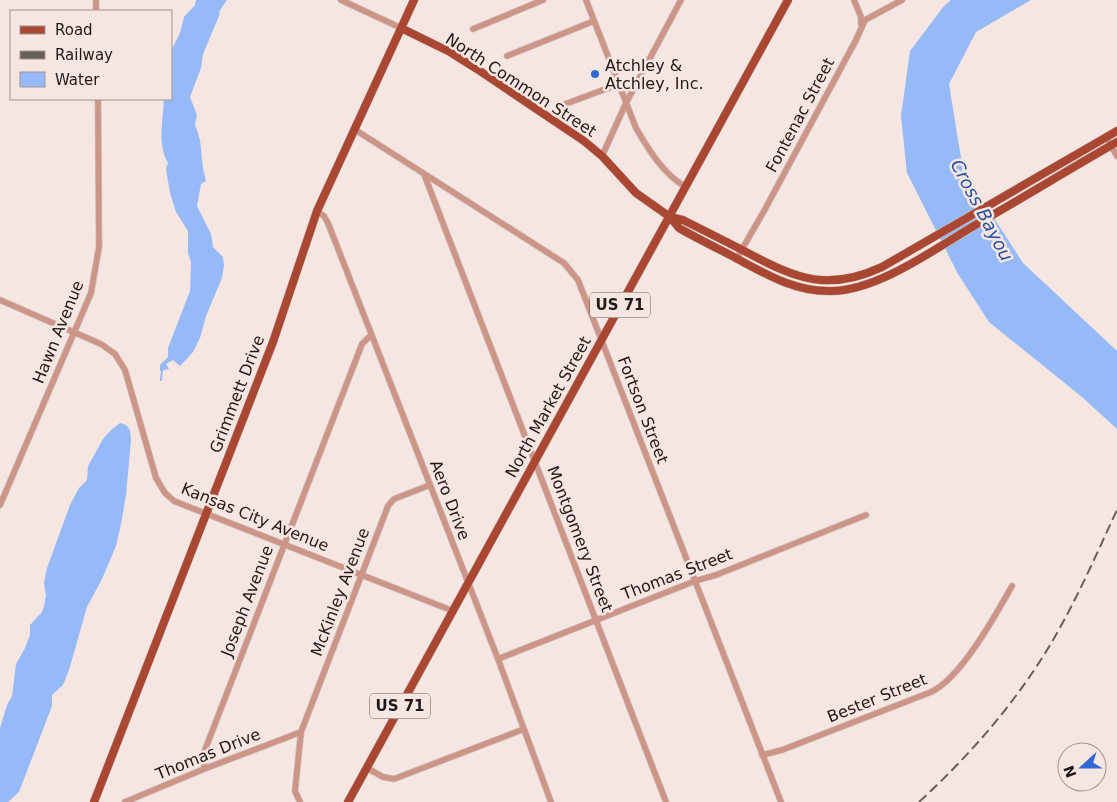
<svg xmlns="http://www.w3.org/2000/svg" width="1117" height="802" font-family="'DejaVu Sans',sans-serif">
<rect width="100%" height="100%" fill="#f6e6e2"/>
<!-- water -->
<path fill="#96b9f8" d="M196,0H227L220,10L219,16L203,54L201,68L190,97L197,115L195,124L200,140L203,168L206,181L201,184L197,206L211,234L213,247L223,257L224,265L222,278L206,316L200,338L193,352L180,366L173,360L166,364L169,369L160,371V365L168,357V348L190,291L191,262L188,253V231L176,212L170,193L166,169L168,163C157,145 163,119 164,99H171V51L180,33L184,17L195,5Z
M951,0H1031L976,32L949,84L963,170L1023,263L1117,351V429L1082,397L989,322L958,274L907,173L901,116L910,51L944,6Z
M120,423L126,425L130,430L131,440L126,495L121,524L116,546L102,579L87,607L69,670L63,685L52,695V706L19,792L8,802H0V728L7,705L12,696L16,664L25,648L30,635V625L42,612L44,606L46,595L44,583L47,568L70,505L79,488L87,480L88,466L103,439L111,430Z"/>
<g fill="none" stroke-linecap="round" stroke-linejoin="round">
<!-- stream -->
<path stroke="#96b9f8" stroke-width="2" d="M161,380L162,370"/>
<!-- minor casing -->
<g stroke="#cfc1be" stroke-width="7">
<path id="minor" d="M96,0V11
M341,0L401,28
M586,0L636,128C648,149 664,175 686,187
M854,0L861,17V24
M473,29L543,0
M507,56L594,21
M560,106L619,84
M354,129L564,263L578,280L601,339L781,802
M1106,137L1117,156
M602,156L626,103L681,0
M424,174L666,802
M317,211L324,216L328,223L498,659L551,802
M737,258L764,211L856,40L865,20L902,0
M0,300L101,344L115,354L125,370L156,478L165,493L174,501L453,611
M0,505L91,293L99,247L98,99
M498,659L695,581L716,575L866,515
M762,755L782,750L931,692C961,678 995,616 1012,586
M367,768L383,777L394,779L524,729
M204,769L203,755L362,344L371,335
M125,802L204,769L301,732
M300,802L295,791L301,732L388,506L394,499L430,485"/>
</g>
<!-- major casing -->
<g stroke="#cfc1be" stroke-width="9">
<path id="major" d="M401,28L450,52L477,69L584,141L602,156L636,193L670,217L679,228C696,238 715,247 732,256C764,273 794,292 831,291C878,291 936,248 977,224C1024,197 1070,169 1117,142
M670,217L683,220C705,231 727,242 748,253C797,279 828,292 882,267L1117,131
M94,802L273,342L317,211L414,0
M348,802L788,0"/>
</g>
<!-- minor -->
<use href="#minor" stroke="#cd9488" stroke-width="5.5"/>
<!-- major -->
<use href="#major" stroke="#aa4733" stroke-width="8"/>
<!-- rail -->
<path stroke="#685e5c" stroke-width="2" stroke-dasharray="10 5" stroke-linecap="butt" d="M919,802C968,757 1012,707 1047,650C1074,606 1095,557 1117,510"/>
</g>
<!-- markers -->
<circle fill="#3068d6" stroke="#f6e6e2" stroke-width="2" cx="595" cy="74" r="5"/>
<g text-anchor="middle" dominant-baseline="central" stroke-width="5" stroke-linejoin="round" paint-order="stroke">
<!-- shield labels -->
<g fill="#f6e6e2" stroke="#605655" stroke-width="1">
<rect x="590" y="292.5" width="60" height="25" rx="4"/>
<rect x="370" y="693.5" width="60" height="25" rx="4"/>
</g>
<g font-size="15" font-weight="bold" fill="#1f1918">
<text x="620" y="305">US 71</text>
<text x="400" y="706">US 71</text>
</g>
<!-- poi labels -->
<g font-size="16" fill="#1f1918" stroke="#f6e6e2" text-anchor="start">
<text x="605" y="65">Atchley &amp;<tspan x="605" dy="18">Atchley, Inc.</tspan></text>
</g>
<!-- street labels -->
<g font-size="16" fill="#1f1918" stroke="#f6e6e2">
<text transform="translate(521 85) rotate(33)">North Common Street</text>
<text transform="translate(800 115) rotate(-62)">Fontenac Street</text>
<text transform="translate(58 332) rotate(-68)">Hawn Avenue</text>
<text transform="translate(237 394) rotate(-69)">Grimmett Drive</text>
<text transform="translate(548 407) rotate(-61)">North Market Street</text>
<text transform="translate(643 410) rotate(69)">Fortson Street</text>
<text transform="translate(450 500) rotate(69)">Aero Drive</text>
<text transform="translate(255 517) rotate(22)">Kansas City Avenue</text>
<text transform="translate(580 539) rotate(69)">Montgomery Street</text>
<text transform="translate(677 574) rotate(-21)">Thomas Street</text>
<text transform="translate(340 592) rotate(-69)">McKinley Avenue</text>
<text transform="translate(247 601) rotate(-69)">Joseph Avenue</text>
<text transform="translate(877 698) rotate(-22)">Bester Street</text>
<text transform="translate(208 754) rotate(-22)">Thomas Drive</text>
</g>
<!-- water labels -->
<g font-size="18" font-style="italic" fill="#2a519b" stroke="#f6e6e2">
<text transform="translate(982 210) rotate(62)">Cross Bayou</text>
</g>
</g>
<!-- legend -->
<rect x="10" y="10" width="162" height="90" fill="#f6e6e2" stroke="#a09491"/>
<rect x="20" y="26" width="25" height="8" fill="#aa4733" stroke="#a09491"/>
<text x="55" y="35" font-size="15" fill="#1f1918">Road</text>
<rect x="20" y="51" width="25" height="8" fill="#685e5c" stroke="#a09491"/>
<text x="55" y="60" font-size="15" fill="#1f1918">Railway</text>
<rect x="20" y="72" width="25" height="15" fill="#96b9f8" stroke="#a09491"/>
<text x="55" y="85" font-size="15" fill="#1f1918">Water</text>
<!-- north arrow -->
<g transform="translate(1082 767) rotate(249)"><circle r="24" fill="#f6e6e2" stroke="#a09491"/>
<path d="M0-4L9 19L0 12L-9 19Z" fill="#3068d6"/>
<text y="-8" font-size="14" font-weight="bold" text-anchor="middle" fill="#1f1918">N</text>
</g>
</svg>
